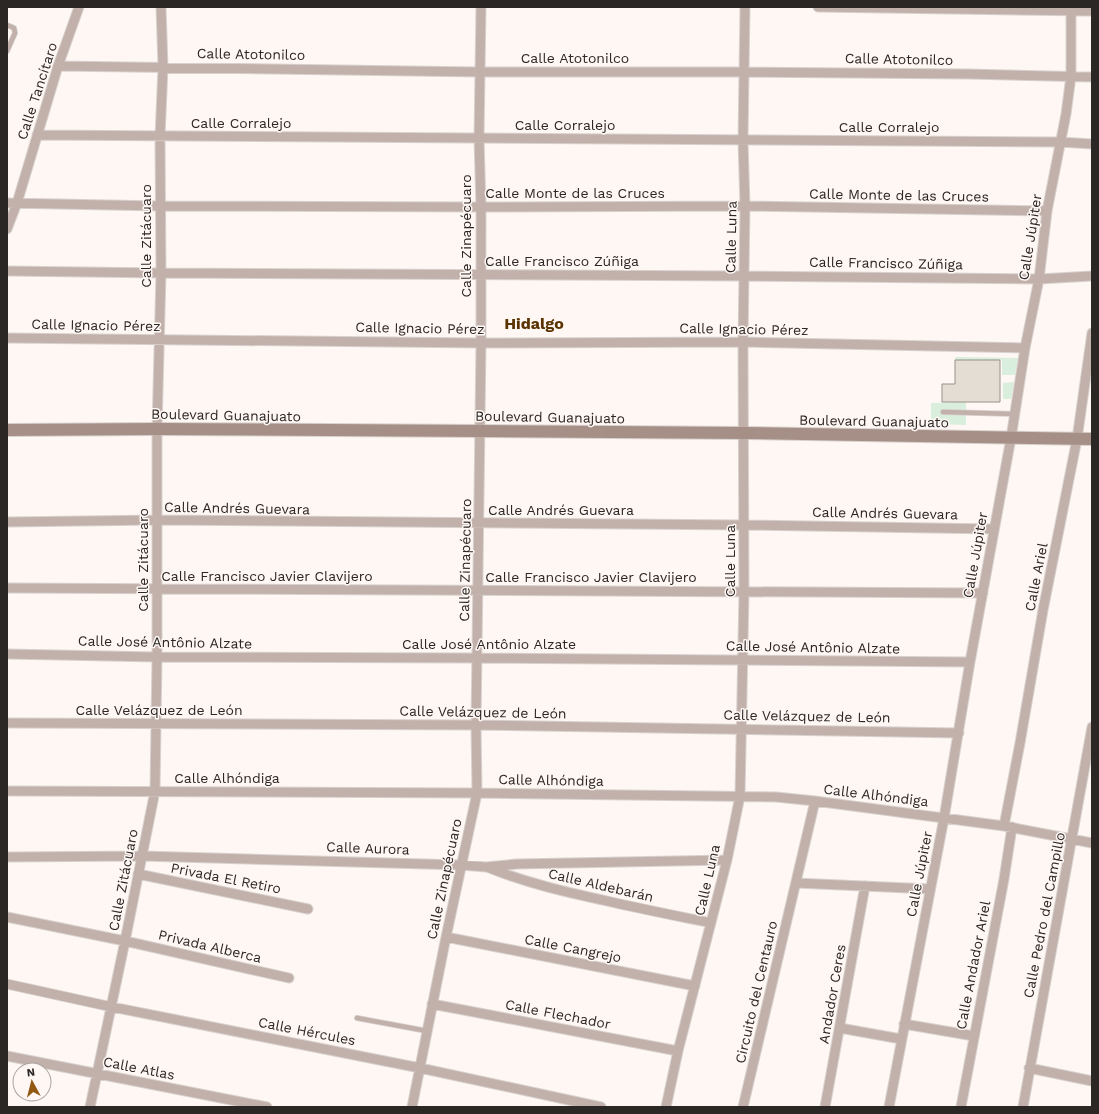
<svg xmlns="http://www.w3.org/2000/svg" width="1099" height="1114" font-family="'Work Sans',sans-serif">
<rect width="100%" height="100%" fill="#fef7f4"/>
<!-- green -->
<path fill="#d9eedc" d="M955,357L1018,358L1015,375H1002V360H955Z
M1014,382L1011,399H1003V383Z
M966,402V425L931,424V403Z"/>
<!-- building -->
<path fill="#e3ddd4" stroke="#979188" d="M955,360H1000V402H942V384H955Z"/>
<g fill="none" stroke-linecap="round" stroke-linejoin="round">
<!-- lane casing -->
<g stroke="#d8d2cf" stroke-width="6">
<path id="lane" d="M7,25L14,28L15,33L7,51
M943,412L1015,414
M357,1018L427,1031"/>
</g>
<!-- street casing -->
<g stroke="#d8d2cf" stroke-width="11">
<path id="street" d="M818,7L1092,11
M58,66L480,72H745L968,74L1092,77
M37,135L1060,142L1092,144
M7,203L160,206L481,207L745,206L1047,211
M7,229L17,203L58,66L79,7
M7,271L161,273L744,276L1039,279L1092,276
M7,338L481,343L743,342L1025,348
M7,522L157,520L744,525L994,529
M7,588L983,593
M7,654L157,657L477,658L970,662
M7,723L476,725L959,733
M7,791L477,793L776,797L815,801L1004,826L1092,843
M1004,826L1020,743L1043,610L1077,439L1092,333
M7,857L142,856L461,865L486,867L517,864L727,860
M487,867C526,883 566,892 607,901C642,909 677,916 711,923
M138,874L308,909
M796,883L930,889
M7,917L125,941L289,978
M446,937L695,986
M7,984L112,1007L420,1068L601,1107
M432,1004L678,1051
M904,1024L974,1036
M840,1028L901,1039
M7,1056L267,1107
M1029,1068L1092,1081
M90,1107L125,941L155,791L157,657V429L161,273L160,137L163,67L161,7
M412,1107L446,937L477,793L476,725L481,343V207L479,138L481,7
M666,1107L678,1051L727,860L740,796L744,592L743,342L745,206L743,140L745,7
M743,1107L815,801
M825,1107L865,886
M889,1107L944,818L970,662L1011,438L1025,348L1039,279L1047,211L1066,114L1071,76V7
M961,1107L1004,879L1012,827
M1023,1107L1092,727"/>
</g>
<!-- secondary casing -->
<g stroke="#d8d2cf" stroke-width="14">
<path id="secondary" d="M7,430L157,429L481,431L745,433L1092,439"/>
</g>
<!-- lane -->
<use href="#lane" stroke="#c2b1ab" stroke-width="4.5"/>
<!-- street -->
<use href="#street" stroke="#c2b1ab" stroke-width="9"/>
<!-- secondary -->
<use href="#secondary" stroke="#a68f86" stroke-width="12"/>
</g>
<g text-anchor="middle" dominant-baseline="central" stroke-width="3" stroke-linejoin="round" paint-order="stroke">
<!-- street labels -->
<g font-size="14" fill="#2b2725" stroke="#fef7f4">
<text transform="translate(251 54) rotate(1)">Calle Atotonilco</text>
<text x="575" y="58">Calle Atotonilco</text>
<text transform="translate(899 59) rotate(1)">Calle Atotonilco</text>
<text transform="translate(37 91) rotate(-72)">Calle Tancítaro</text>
<text x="241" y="123">Calle Corralejo</text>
<text x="565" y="125">Calle Corralejo</text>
<text x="889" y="127">Calle Corralejo</text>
<text x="575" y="193">Calle Monte de las Cruces</text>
<text transform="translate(899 195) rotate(1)">Calle Monte de las Cruces</text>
<text transform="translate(146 236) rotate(-90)">Calle Zitácuaro</text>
<text transform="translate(466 236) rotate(-90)">Calle Zinapécuaro</text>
<text transform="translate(731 237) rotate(-89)">Calle Luna</text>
<text transform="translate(1030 237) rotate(-81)">Calle Júpiter</text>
<text x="562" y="261">Calle Francisco Zúñiga</text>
<text transform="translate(886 263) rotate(1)">Calle Francisco Zúñiga</text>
<text transform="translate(96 325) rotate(1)">Calle Ignacio Pérez</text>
<text transform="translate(420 328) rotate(1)">Calle Ignacio Pérez</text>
<text transform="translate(744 329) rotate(1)">Calle Ignacio Pérez</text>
<text transform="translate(226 415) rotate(1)">Boulevard Guanajuato</text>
<text transform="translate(550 417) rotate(1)">Boulevard Guanajuato</text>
<text transform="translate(874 421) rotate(1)">Boulevard Guanajuato</text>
<text transform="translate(237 508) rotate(1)">Calle Andrés Guevara</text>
<text x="561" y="510">Calle Andrés Guevara</text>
<text transform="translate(885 513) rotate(1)">Calle Andrés Guevara</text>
<text transform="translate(975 555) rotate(-80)">Calle Júpiter</text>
<text transform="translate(143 560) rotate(-90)">Calle Zitácuaro</text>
<text transform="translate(465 560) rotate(-89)">Calle Zinapécuaro</text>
<text transform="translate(730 561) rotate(-90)">Calle Luna</text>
<text x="267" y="576">Calle Francisco Javier Clavijero</text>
<text x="591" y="577">Calle Francisco Javier Clavijero</text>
<text transform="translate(1036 577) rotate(-79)">Calle Ariel</text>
<text transform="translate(165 642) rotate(1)">Calle José Antônio Alzate</text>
<text x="489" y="644">Calle José Antônio Alzate</text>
<text transform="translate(813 647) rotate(1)">Calle José Antônio Alzate</text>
<text x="159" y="710">Calle Velázquez de León</text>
<text transform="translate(483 712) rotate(1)">Calle Velázquez de León</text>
<text transform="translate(807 716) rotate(1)">Calle Velázquez de León</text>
<text x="227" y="778">Calle Alhóndiga</text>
<text transform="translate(551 780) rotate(1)">Calle Alhóndiga</text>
<text transform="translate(876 795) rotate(7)">Calle Alhóndiga</text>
<text transform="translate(368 848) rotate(2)">Calle Aurora</text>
<text transform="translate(919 874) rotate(-79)">Calle Júpiter</text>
<text transform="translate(226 878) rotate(11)">Privada El Retiro</text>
<text transform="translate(444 879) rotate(-78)">Calle Zinapécuaro</text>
<text transform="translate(123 880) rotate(-79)">Calle Zitácuaro</text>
<text transform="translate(707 880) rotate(-77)">Calle Luna</text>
<text transform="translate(601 885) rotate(13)">Calle Aldebarán</text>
<text transform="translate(1044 915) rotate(-79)">Calle Pedro del Campillo</text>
<text transform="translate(210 946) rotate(13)">Privada Alberca</text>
<text transform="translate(573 948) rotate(11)">Calle Cangrejo</text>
<text transform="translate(973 965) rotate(-79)">Calle Andador Ariel</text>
<text transform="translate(756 992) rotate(-77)">Circuito del Centauro</text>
<text transform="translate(832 994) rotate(-80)">Andador Ceres</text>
<text transform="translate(558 1014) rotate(11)">Calle Flechador</text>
<text transform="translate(307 1031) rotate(11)">Calle Hércules</text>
<text transform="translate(139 1068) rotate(11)">Calle Atlas</text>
</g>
<!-- quarter labels -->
<g font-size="16" font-weight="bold" fill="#5a3301" stroke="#fef7f4">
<text x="534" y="323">Hidalgo</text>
</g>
</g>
<!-- border -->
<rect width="1099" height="1114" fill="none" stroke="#2b2725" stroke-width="16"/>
<!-- north arrow -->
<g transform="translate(32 1082) rotate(353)"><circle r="19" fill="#fef7f4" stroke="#aaa4a1"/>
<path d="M0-3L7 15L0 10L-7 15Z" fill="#915912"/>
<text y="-6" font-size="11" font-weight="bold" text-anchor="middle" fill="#2b2725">N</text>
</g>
</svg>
